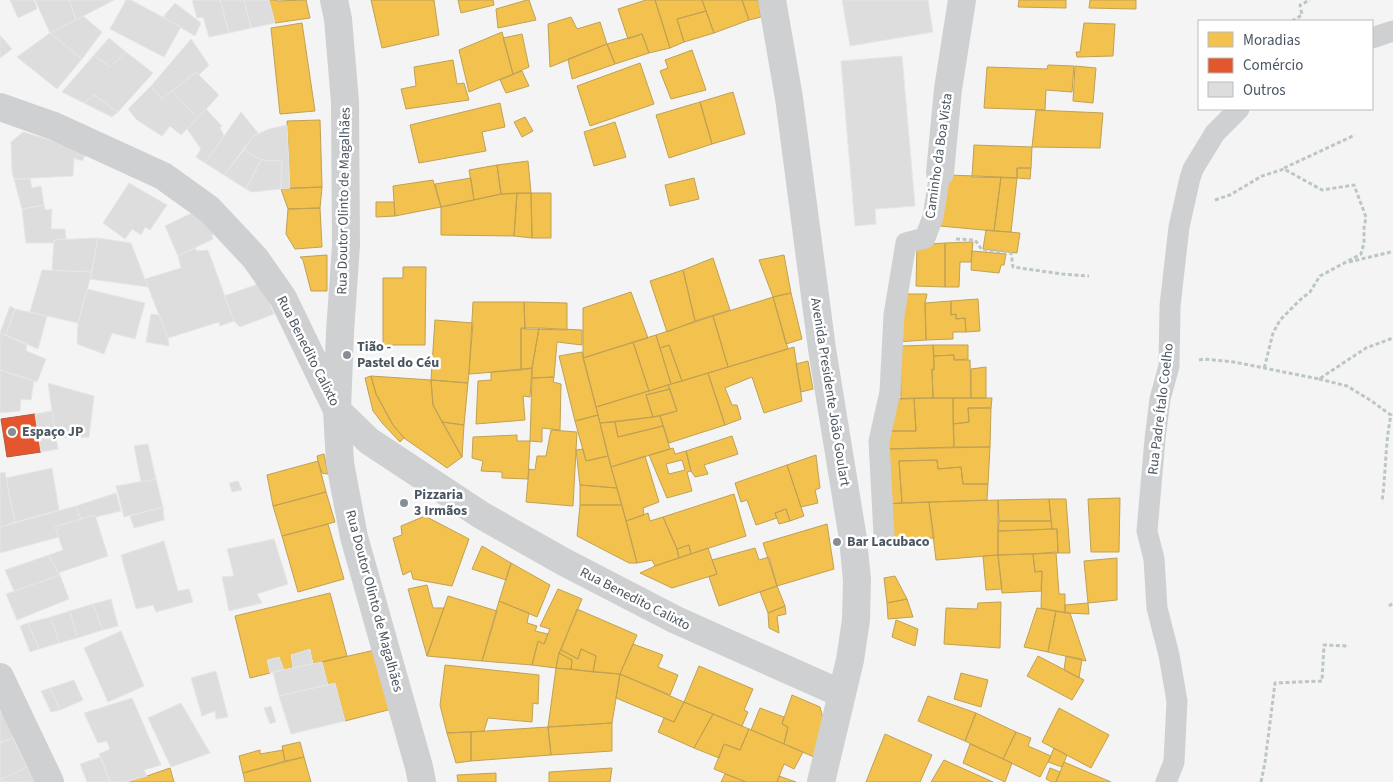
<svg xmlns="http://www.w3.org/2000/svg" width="1393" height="782" font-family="'Source Sans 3',sans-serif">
<rect width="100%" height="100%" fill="#f4f4f4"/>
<!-- homes -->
<path fill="#f2c14e" stroke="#c0a154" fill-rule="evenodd" d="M269,0H276L277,1L306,0L310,18L275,23Z
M371,0H434L439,35L382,48Z
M458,0H493L494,5L461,13Z
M527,0H529L536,20L498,28L496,9Z
M646,0H655L670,48L649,53L642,34L628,39L618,9Z
M655,0H702L706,11L677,19L684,42L670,48Z
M702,0H742L749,20L714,33Z
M742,0H758L761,17L749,20Z
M1019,0H1066V8L1018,7Z
M1090,0H1136V9L1089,8Z
M706,11L714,33L684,42L677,19Z
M571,17L577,29L600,22L607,44L550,67L548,24Z
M302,23L315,111L280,114L271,28Z
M1084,23L1115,24L1113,56L1077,57L1076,52H1080Z
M502,32L513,74L469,92L459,50Z
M522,34L529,67L513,74L503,38Z
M642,34L649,53L615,64L607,44Z
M607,44L615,64L572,79L568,59Z
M692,50L706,90L671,99L660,71L668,68L665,60Z
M453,60L457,84L464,83L469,100L406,109L401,89L416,86L414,67Z
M640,63L654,104L590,126L577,86Z
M1048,65L1074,66L1072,92L1046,90L1045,110L984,108L987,67L1047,69Z
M1075,66L1096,68L1093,103L1073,101Z
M522,71L529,86L506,93L500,80Z
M733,92L745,134L712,144L700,102Z
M700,102L712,144L669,158L656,115Z
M500,103L505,127L482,132L486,151L419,163L410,125Z
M1036,110L1103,113L1100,148L1032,147Z
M525,117L533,131L522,137L514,122Z
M320,120L322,187L290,188L287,121Z
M615,122L626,157L594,166L584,132Z
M974,145L1032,147L1031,168H1017V178L972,177Z
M528,161L531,193L501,194L497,165Z
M497,165L501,194L474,200L469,170Z
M1017,168H1031L1030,179L1017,178Z
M949,175L1001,177L994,231L940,226Z
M1001,177L1017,178L1011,232L994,231Z
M471,178L474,200L441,207L435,184Z
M694,178L699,199L670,206L665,185Z
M433,180L441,207L395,216L393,186Z
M322,187L320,208L288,209L281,189Z
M517,193H531L532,238L514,236Z
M517,193L514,236L441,235V207L501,194Z
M531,193H551V238H532Z
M376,202H394L395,216L376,217Z
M320,208L322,247L295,249L286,234L288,209Z
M986,230L1020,233L1017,253L983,249Z
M973,242L971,262H960L959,287H945V243Z
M945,243V287L916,286L917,245Z
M972,251L1006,254L1004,265H1001L999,273L971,270Z
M327,255V291H311L303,260L300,257Z
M784,255L791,293L773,297L759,260Z
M713,258L730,310L695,321L683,270Z
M403,267H426L425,345H383V278H403Z
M683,270L695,321L667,332L650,281Z
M631,292L648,338L583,358V308Z
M791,293L802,339L786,344L773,297Z
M902,294H927L925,303L926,340L896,342Z
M773,297L788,349L728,367L713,316Z
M978,299L980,331L966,332L965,318L956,319V314L951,315V301Z
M951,301V315L956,314V319L965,318L966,332H953V339L926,340L925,303Z
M473,302H524L525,329L521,328V370L469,374Z
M524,302L567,303V330L525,329Z
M713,316L728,367L682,381L669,345L660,348L656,335Z
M435,320L473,323L468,383L431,380Z
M521,328H539L532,368L521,370Z
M539,328L582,330V345L557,342L554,377L532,378V368Z
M656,335L671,384L649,391L633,342Z
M633,342L649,391L596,407L583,358Z
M669,345L682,381L671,384L660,348Z
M933,345L934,370L932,369L933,398L901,399L900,346Z
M933,345H968V359L954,360V355L934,356Z
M794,347L802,401L764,413L752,377L725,388L732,405H737L741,419L725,425L708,373Z
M582,352L598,415L575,421L559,356Z
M954,355V360H970L971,398H933L932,369L934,370V356Z
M808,361L813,389L801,392L796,364Z
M986,367V398H971V369Z
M532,368L530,397L523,396L525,420L476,424L478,381L491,380V372Z
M708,373L725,425L669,443L660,416L677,411L668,385Z
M371,376L431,380L433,405L462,457L447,468L404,438L393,425L376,394Z
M371,376L376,394L393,425L404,438L400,442L383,424L373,411L365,378Z
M554,377L553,382L561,384L560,430L542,428V442L530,441L532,378Z
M431,380L468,383L464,425L442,422L433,405Z
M668,385L670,389L646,395L653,417L600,423L596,407Z
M670,389L677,411L653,417L646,395Z
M914,398L916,431H890L893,399Z
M914,398H953L954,447L888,449L890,431H916Z
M953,398H992L991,408H968L969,422L953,424Z
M968,408H991L990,447H954L953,424L969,422Z
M598,415L608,456L586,461L575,421Z
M660,416L663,426L618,437L615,422L653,417Z
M442,422L464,425L462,457Z
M615,422L618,437L663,426L670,449L611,467L600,423Z
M551,430L577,432L573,506L526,502L529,469L535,470L537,456H546Z
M517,435V441H530L528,479L502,478V472L481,471L483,461L472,458L473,437Z
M732,436L738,454L704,465L708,474L695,477L691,471L686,451Z
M990,447L988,484H963L961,467L938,469L937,460L899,461L902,503L885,504L888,449Z
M673,448L675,454L686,451L691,471L687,472L692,491L667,498L649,455ZM682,460L685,470L669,474L666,464Z
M583,449L586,461L608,456L617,488L580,485L576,450Z
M324,454L328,474L322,473L318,461L317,456Z
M816,455L820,488L815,490L818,503L801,507L787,465Z
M645,456L659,502L643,508L644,515L626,521L611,467Z
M937,460L938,469L961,467L963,484H988L987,500L902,503L899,461Z
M318,461L326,492L273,506L267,475Z
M787,465L804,516L790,521L786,509L775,513L777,518L756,525L747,500L741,502L735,483Z
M580,485L617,488L622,505H580Z
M326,492L335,522L282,536L273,506Z
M734,494L746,536L691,554L689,545L677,549L663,517Z
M1120,498L1119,552H1091L1088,499Z
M1049,499L1051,521H999L998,500Z
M1049,499H1066L1070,553H1058L1057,529H1052Z
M998,500V555L936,560L929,502Z
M929,502L934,538L889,539L885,504Z
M580,505H622L637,563H629L577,536Z
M786,509L790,521L779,524L775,513Z
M648,513L650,521L663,517L677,549L679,558L655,566L652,560L637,563L626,521Z
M425,516L469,539L452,586L413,579L411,571L403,575L393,538L402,535L401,526Z
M999,521H1051L1052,529L998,531Z
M328,524L344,579L298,592L282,536Z
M827,524L834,569L777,586L763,543Z
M1057,529L1058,553L998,555V531Z
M689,545L691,554L679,558L677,549Z
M482,546L511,563L506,580L472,569Z
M708,548L717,574L672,588L640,573L655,566Z
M755,548L759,560L769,557L777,586L719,606L709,577L717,574L712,560Z
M1056,552L1059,594H1065V613L1041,608L1042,571L1035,572L1033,554Z
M1033,554L1035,572L1042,571L1041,591L1002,593L998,555Z
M998,555L1002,589L986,590L983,556Z
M1117,558V600L1088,603L1084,561Z
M511,563L550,585L537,617L499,601Z
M895,576L907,599L887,603L884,578Z
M427,585L433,608H444L427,656L408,589Z
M777,586L785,606L768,613L760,592Z
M558,589L582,599L559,653L556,668L532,665L538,641L544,644L550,629L540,626Z
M330,593L347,656L313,664L310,649L291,655L293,668L284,670L279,657L267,660L270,673L250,678L235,616Z
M448,596L497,611L482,661L427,656Z
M907,599L913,617L888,619L887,603Z
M499,601L529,613L527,623L537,626L535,631L548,634L544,644L538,641L532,665L482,661Z
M1001,602L1000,648L944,644L946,608L977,609L978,603Z
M1088,603L1089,614L1065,613V605Z
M785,606L786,614L777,616L779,633L769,628L768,613Z
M1037,608L1056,611L1048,652L1024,647Z
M577,609L637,635L620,674L593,672L596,656L581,649L578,659L561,650Z
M1056,611L1070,613L1086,661L1048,652Z
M896,620L918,629L915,646L892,637Z
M633,644L663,655L658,667L678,675L670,695L620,674Z
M581,649L596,656L593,672L571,669L572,660L559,653L561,650L578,659Z
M375,650L392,709L345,721L335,683L328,685L322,662Z
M559,653L572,660L571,669L556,668Z
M1038,656L1084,680L1072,700L1027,676Z
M1066,656L1082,659L1079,678L1064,670Z
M445,665L539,675L538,704L533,703L532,722L488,718L484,731L447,733L440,705Z
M699,666L753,689L744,710L748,712L742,726L684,702Z
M556,668L620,674L612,723L548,727Z
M961,673L988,680L981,707L954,699Z
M620,674L684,702L674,722L616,698Z
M792,695L820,707L825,725L814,757L784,744L788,727L782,724Z
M928,696L976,713L965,741L918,721Z
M684,702L713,714L694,748L658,732L664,718L674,722Z
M760,708L784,717L782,724L788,727L784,744L751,730Z
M1059,708L1109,735L1091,768L1042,742Z
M976,713L1016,732L1003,759L965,741Z
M713,714L749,729L740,750L724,744L719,758L694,748Z
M612,723V751L551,755L548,727Z
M548,727L551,755L471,761V732Z
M749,729L803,752L794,769L784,764L777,782H746L714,769L724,744L740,750Z
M471,732V761L456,763L447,733Z
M1016,732L1031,738L1028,746L1051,756L1040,777L1003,759Z
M885,734L932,755L920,782H866Z
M300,742L304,757L285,761L282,746Z
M970,744L1012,763L1005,782L963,763Z
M1054,748L1067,755L1062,767L1048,762Z
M260,750V754L283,750L285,761L243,773L239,756Z
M304,757L311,782H245L243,773Z
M944,760L993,782H931Z
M1064,762L1111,782H1056Z
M170,768L174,782H126L147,776Z
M612,768L610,782H549V772Z
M1050,768L1060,772L1056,782H1052L1046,779Z
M496,773V782H458L457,775Z
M725,774L746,782H721Z
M779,776L796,782H777Z"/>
<!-- shops -->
<path fill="#e4572e" stroke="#b6573d" d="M35,414L41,452L7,457L1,419Z"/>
<!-- building -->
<path fill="#ddddde" stroke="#e5e6e7" d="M10,0H34L37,9L18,18Z
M35,0H69L76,20L50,33Z
M69,0H114L76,20Z
M126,0H131L181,27L164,57L110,29Z
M192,0H220L229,33L209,37L203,17L197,18Z
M220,0H244L251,28L229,33Z
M244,0H269L275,23L251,28Z
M842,0H928L933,32L850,46Z
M175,3L201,23L195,36L163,17Z
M83,16L102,32L82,59L50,33Z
M50,33L82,59L57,89L17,57Z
M0,35L12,49L0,58Z
M109,38L126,52L110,67L94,55Z
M191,39L209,65L199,75L196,72L162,99L151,86Z
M126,52L153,73L118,112L94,95L84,103L62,92L94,55L110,67Z
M902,56L915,206L875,209L876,224L855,226L841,61Z
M196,72L219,95L198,118L172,91Z
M151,86L162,99L172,91L198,118L181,135L170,126L162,136L137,120L128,109Z
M94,95L118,112L112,117L84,103Z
M206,109L222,126L220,128L224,136L205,163L196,157L201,149L187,129Z
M241,112L259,134L253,136L224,175L205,163Z
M287,125L290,188L281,189L282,161L261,160L244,150L253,136L269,129Z
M23,132L44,138L87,153L82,161L74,158L73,176L14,179L12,171L11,142Z
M244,150L261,160L246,189L224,175Z
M261,160L282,161L281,189L252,192L246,189Z
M14,179H30L32,188L41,186L44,205L22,209Z
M129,183L167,205L150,230L145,227L141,235L132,229L125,239L103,223Z
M44,205L45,210L52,209L51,229H65L66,239L54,240V243H26L22,209Z
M198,210L222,230L212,235L213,239L178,256L165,226Z
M98,238L92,272L52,270L54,240Z
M98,238L131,243L148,287L90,279Z
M195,248L197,251L208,250L234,321L220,326L219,322L168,338L145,279L181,268L178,256Z
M42,270L92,272L78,323L30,312Z
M261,283L274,314L240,327L234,321L224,296Z
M87,289L145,303L135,339L112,333L104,354L77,344L78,323Z
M10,306L15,309L6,335L0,333Z
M15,309L47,316L38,349L6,335Z
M151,314L159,315L168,338L169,346L146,342Z
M0,333L27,345L26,351L46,359L37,382L0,370Z
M0,370L34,381L31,400L21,399L20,411L0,413Z
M48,383L94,396L89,437L56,438Z
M52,411L58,449L41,452L35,414Z
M148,444L156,479L141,482L134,446Z
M52,468L59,510L15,522L6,478Z
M5,472L15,522L0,527V473Z
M156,479L163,507L124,517L116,486Z
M238,481L242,490L232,492L229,483Z
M116,493L121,511L96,517L95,515L81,519L76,506Z
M76,506L81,519L55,527L59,537L0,553V527Z
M163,507L164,520L134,528L130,516Z
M95,515L108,556L58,573L49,555L63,550L55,527Z
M274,539L288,584L257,594L262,603L229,611L222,577L234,576L227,549Z
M164,541L178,591L189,589L193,602L156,612L153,605L136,609L121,555Z
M49,555L60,575L14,591L5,570Z
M60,575L69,599L17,620L6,594Z
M111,599L118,626L103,630L93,604Z
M93,604L103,630L77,638L70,611Z
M70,611L77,638L59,643L51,617Z
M51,617L59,643L39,649L28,623Z
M28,623L39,649L30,652L20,626Z
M121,631L144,686L108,702L84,648Z
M310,649L313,664L293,668L291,655Z
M279,657L284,670L270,673L267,660Z
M322,662L328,685L279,696L273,672Z
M216,671L228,717L216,719L215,711L202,716L191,678Z
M74,680L83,700L60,710L50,688Z
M335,683L345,721L291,734L279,696Z
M50,688L60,710L51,712L41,691Z
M132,698L161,765L144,770L147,776L126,782H110L99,754L110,749L107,741L98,743L84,713Z
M181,703L210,753L171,767L148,718Z
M271,706L276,722L270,724L264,708Z
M4,711L13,738L0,742V712Z
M13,738L27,767L0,780V743Z
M101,757L110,782H87L80,764Z
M27,767L35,782H0V780Z"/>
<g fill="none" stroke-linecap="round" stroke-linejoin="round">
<!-- path -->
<path stroke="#bcc7c4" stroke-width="3" stroke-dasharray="4 2.5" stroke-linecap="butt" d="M1292,21L1302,15L1300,5L1310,0
M1284,168L1355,135
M1215,200L1230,195L1262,176L1284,169L1322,190L1354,185L1366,217L1364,228V243L1361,254L1320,276L1310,292L1301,299L1280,320L1273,333L1264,369
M956,239L975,240L982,250L1011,253L1013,267L1062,274L1089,276
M1349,262L1391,252
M1199,360L1204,359L1234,362L1319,379L1366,348L1393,338
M1319,379L1347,386L1370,400L1391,415C1385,444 1386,473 1382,502
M1389,606L1393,603
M1261,782L1265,762L1275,683L1322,681L1324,645L1349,646"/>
<!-- pedestrian -->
<path stroke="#ced0d2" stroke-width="21" d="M1372,38L1393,31
M884,535L879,441L890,392L894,315L906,243L925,238L933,217L940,173
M1166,782L1174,762L1177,701L1169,655L1157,608L1154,559L1147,531L1155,439L1160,399L1169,366L1170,306L1179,227L1190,178L1193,169L1215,133L1239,109"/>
<!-- minor -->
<path stroke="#ced0d2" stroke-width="28" d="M334,0L338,19L345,102L346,245L340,332L337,410L340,463L354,537L419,767L422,782
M772,0L789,98L822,349L853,539L857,580L856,620L850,660L821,782
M0,107L54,126L163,176L209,209L255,258L283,298L337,410L369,441L481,515L564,562L676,620L842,694
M940,173L948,89L962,0
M0,677L50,782"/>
</g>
<!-- markers -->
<g fill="#868d94" stroke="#fff" stroke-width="2">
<circle cx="347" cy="355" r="5"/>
<circle cx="12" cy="432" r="5"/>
<circle cx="404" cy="503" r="5"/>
<circle cx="837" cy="542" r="5"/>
</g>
<g text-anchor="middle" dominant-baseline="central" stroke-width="5" stroke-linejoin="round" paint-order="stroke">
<!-- street labels -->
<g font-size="14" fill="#4a5661" stroke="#fff">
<text transform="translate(939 156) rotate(-82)">Caminho da Boa Vista</text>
<text transform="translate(344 201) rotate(-89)">Rua Doutor Olinto de Magalhães</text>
<text transform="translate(308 351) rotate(63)">Rua Benedito Calixto</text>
<text transform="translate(830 392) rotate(81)">Avenida Presidente João Goulart</text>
<text transform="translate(1161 409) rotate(-83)">Rua Padre Ítalo Coelho</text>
<text transform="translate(635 599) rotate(27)">Rua Benedito Calixto</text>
<text transform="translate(374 601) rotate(75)">Rua Doutor Olinto de Magalhães</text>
</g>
<!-- poi labels -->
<g font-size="14" font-weight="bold" fill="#4a5661" stroke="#fff" text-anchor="start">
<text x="357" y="347">Tião -<tspan x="357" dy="16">Pastel do Céu</tspan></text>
<text x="22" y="432">Espaço JP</text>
<text x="414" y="495">Pizzaria<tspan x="414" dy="16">3 Irmãos</tspan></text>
<text x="847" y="542">Bar Lacubaco</text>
</g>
</g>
<!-- legend -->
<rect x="1198" y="20" width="175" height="90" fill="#ffffff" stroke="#b7bbc0"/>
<rect x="1208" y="32" width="25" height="15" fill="#f2c14e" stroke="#b7bbc0"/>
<text x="1243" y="45" font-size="15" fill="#4a5661">Moradias</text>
<rect x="1208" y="58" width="25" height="15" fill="#e4572e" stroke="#b7bbc0"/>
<text x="1243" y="70" font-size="15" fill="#4a5661">Comércio</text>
<rect x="1208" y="82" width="25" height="15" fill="#ddddde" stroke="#b7bbc0"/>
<text x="1243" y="95" font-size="15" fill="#4a5661">Outros</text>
</svg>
